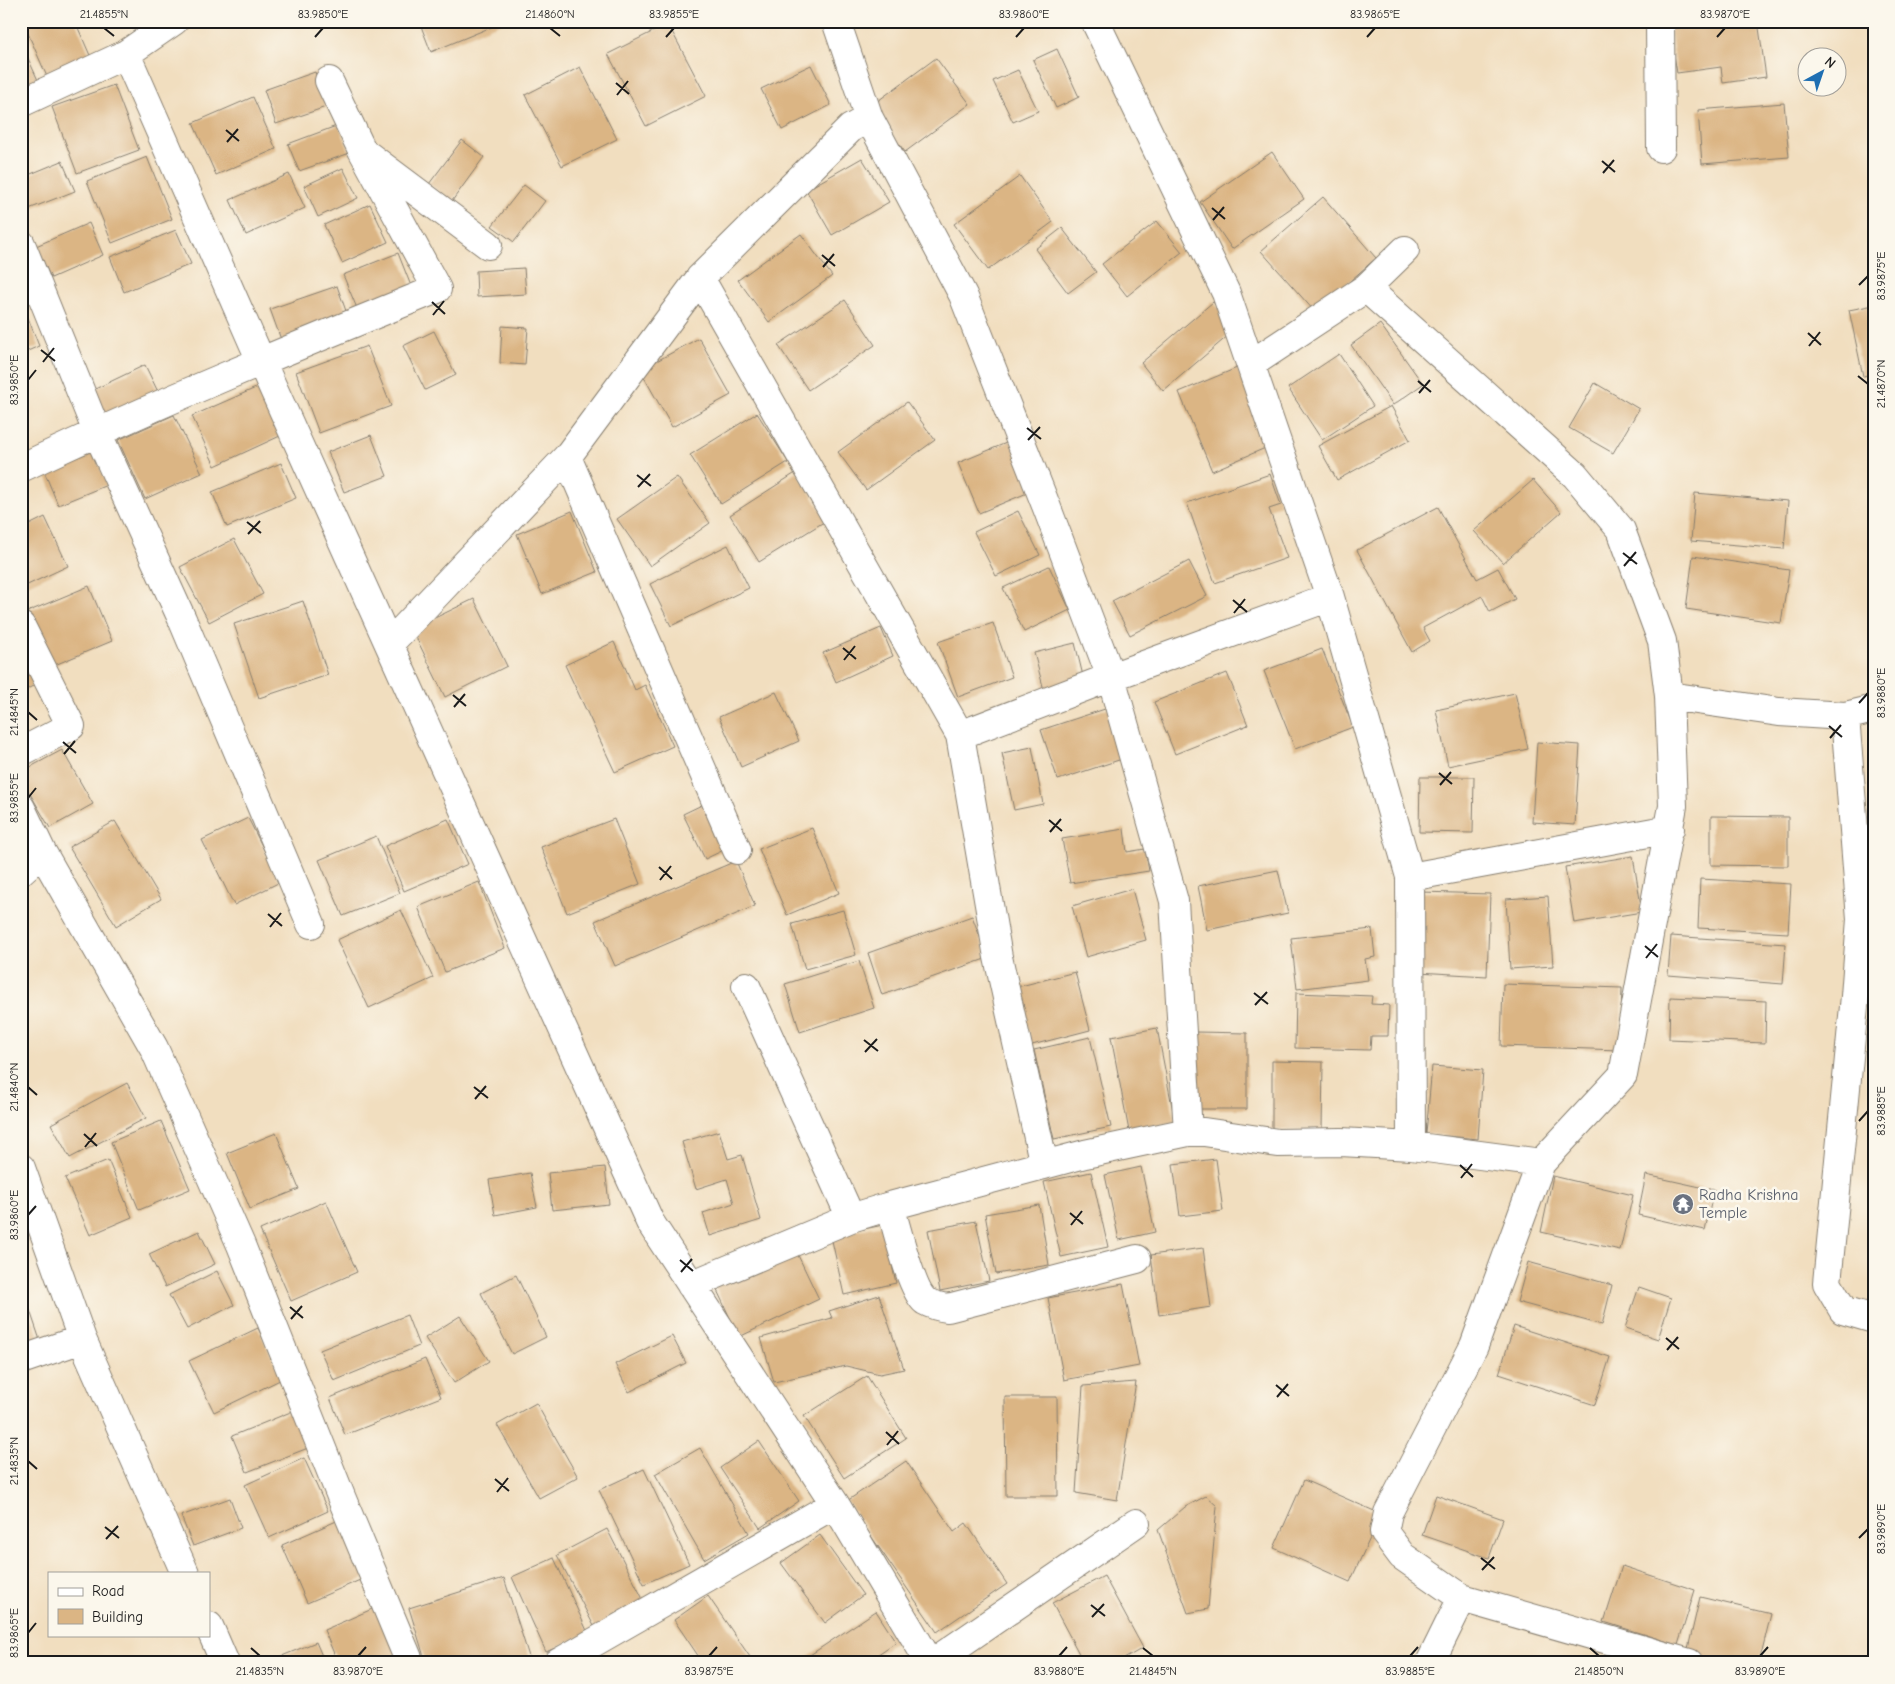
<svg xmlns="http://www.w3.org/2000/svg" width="1895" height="1684" font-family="'Comic Neue',sans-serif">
<rect width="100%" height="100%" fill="#fbf7ec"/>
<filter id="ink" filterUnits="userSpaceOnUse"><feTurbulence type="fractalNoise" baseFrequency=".02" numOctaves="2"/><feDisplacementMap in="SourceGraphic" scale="10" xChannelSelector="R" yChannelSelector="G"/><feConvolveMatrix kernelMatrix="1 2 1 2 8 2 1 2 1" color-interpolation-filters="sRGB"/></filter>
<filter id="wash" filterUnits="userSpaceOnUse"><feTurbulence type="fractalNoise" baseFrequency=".0096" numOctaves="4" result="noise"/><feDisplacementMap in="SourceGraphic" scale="20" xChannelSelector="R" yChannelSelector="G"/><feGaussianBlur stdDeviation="1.12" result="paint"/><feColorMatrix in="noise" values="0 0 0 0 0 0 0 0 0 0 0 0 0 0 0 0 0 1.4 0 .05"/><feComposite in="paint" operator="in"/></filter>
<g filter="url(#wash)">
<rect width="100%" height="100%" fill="#f1debf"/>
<g id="blocks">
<!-- building -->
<path fill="#dbb584" d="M26,21H75L92,60L48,79L23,22Z
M419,21H506L431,52Z
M1727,21H1758L1766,77L1723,83L1721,67L1677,73L1670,29Z
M668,24L706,96L646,126L608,54Z
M21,43L42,89L21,98Z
M1057,49L1079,97L1056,108L1033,60Z
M936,58L970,104L905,152L871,106Z
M811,65L831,105L782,130L761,89Z
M580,67L617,139L562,166L525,95Z
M1018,70L1038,111L1013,122L993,81Z
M315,72L326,107L276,124L264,90Z
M114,85L139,150L77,173L52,107Z
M253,97L276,149L216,175L193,123Z
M1784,103L1789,157L1702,164L1698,110Z
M339,125L350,153L299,171L288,144Z
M462,140L484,157L452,201L429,184Z
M1272,152L1304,199L1232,249L1200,202Z
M147,157L172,219L112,243L87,181Z
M862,158L889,202L832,235L806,190Z
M62,161L75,191L21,212V178Z
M343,168L358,198L318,217L304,186Z
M289,174L305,208L246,235L230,200Z
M1020,176L1053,222L988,270L954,224Z
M524,185L545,201L514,242L492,226Z
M1323,197L1376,258L1315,312L1261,251Z
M370,204L388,242L342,263L324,225Z
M1157,221L1182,252L1127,296L1102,264Z
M89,223L103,255L51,278L36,246Z
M1062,228L1096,272L1068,293L1035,249Z
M176,230L191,264L124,292L110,257Z
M801,234L832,276L769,322L738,280Z
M398,253L413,291L359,313L343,275Z
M524,268L526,294L477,297L476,271Z
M337,286L350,322L283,345L270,309Z
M21,300L39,346L21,354Z
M845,300L875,345L808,390L778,345Z
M1213,302L1236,329L1163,391L1141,363Z
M1874,305V374L1863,376L1849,310Z
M1380,324L1423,384L1393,405L1351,345Z
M502,326L528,328L525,365L500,363Z
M434,331L456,375L425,390L403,346Z
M699,338L731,395L672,427L640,370Z
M367,346L391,406L319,433L296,372Z
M1339,354L1373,406L1322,440L1288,388Z
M145,365L161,398L108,424L91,391Z
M1237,368L1270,446L1212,471L1179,392Z
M1595,383L1639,409L1613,453L1569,428Z
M258,387L280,436L215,466L192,416Z
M907,402L935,440L866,490L838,452Z
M1391,406L1410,440L1337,480L1318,446Z
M757,413L788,462L721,504L690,455Z
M174,415L202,473L145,499L118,440Z
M371,435L387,476L344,492L328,452Z
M1011,441L1032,491L979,513L958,463Z
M93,451L107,485L58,505L44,471Z
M281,463L296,498L227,527L212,492Z
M797,472L827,520L759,562L730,515Z
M1270,474L1281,505L1269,509L1287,558L1215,583L1187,503Z
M677,477L710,523L650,566L617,519Z
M1533,480L1561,512L1503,563L1474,531Z
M1695,493L1788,501L1784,549L1691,541Z
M1438,507L1477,579L1498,568L1515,599L1490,612L1482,596L1423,628L1430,641L1412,652L1357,550Z
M572,511L597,572L542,594L517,534Z
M1018,511L1040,555L996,576L974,532Z
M45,517L68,566L21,588V529Z
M234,539L263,594L209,622L180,567Z
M728,545L749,588L671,626L650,584Z
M1693,556L1789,570L1781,623L1686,609Z
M1189,561L1207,596L1130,635L1112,601Z
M1049,566L1070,610L1024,632L1003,588Z
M89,586L112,641L50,667L27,612Z
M474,599L507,666L445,697L412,629Z
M303,601L328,675L259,698L234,624Z
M993,623L1012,677L958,697L938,642Z
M881,628L893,656L836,682L823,653Z
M614,642L635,690L645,685L673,746L615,772L565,665Z
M1075,643L1084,680L1044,690L1034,653Z
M1322,649L1353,727L1295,749L1264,671Z
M21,653L37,684L21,692Z
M1227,673L1248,725L1175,754L1154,702Z
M776,692L799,741L741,767L719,717Z
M1515,693L1528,749L1448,766L1436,710Z
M1108,708L1125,758L1058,780L1041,730Z
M1537,742L1580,745L1575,825L1532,822Z
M1032,747L1043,804L1014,810L1002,753Z
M62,750L93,804L50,828L21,778V772Z
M1420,777H1474L1473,833L1419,832Z
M708,802L730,847L705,859L683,814Z
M1711,816L1788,817V866L1711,865Z
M248,818L280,882L234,905L202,840Z
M448,819L468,864L404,891L385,846Z
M614,819L640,884L567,913L541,847Z
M115,821L161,899L116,926L69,847Z
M812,828L839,893L787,915L759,849Z
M1124,829L1127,852L1145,849L1149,871L1070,883L1062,839Z
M376,836L400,893L343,916L319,860Z
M1633,856L1642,912L1574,923L1565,867Z
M736,861L755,906L615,966L595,921Z
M1278,870L1288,913L1207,930L1198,886Z
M1700,879L1791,884L1788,933L1698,928Z
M479,882L505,948L445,972L418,907Z
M1132,889L1146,940L1086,957L1072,906Z
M1421,892L1490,894L1487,976L1418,972Z
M1548,896L1553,966L1510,969L1506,899Z
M401,910L433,978L369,1008L337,940Z
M843,910L856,955L805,969L792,924Z
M972,916L988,958L882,995L868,953Z
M1372,929L1375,957L1365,959L1368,980L1297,989L1291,938Z
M1671,936L1786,944L1783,984L1668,975Z
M859,961L874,1008L800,1032L785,984Z
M1075,972L1090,1030L1032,1045L1017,987Z
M1503,984L1622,988L1620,1050L1501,1046Z
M1296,993L1372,996L1371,1004L1389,1005L1388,1036H1371L1370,1050L1295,1048Z
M1670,997L1766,1001L1765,1043L1669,1039Z
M1157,1028L1175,1122L1129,1131L1111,1037Z
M1196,1032L1247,1033V1109H1196Z
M1090,1037L1111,1127L1054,1139L1034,1050Z
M1272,1061L1323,1062L1322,1130L1272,1129Z
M1432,1066L1483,1070L1478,1139L1426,1134Z
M127,1083L146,1118L70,1158L51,1124Z
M161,1121L190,1189L139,1210L111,1142Z
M719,1131L728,1159L742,1155L761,1220L710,1236L703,1213L734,1203L727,1179L696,1189L682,1142Z
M276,1133L299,1189L250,1209L227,1153Z
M1216,1159L1223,1211L1180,1216L1173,1164Z
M108,1160L132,1217L90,1235L65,1178Z
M605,1167L609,1204L552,1210L548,1173Z
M1141,1167L1155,1232L1119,1240L1105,1175Z
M1091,1172L1108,1247L1061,1257L1044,1182Z
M530,1173L537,1207L495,1215L489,1180Z
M1646,1175L1714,1190L1705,1230L1638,1215Z
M1553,1176L1633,1195L1620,1250L1541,1232Z
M326,1201L357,1272L291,1301L260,1230Z
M1039,1205L1049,1265L996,1274L985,1214Z
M976,1221L989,1281L940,1291L928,1230Z
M883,1225L896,1283L844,1295L831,1236Z
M199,1231L215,1264L165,1287L149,1254Z
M1203,1248L1211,1307L1159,1315L1151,1255Z
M795,1249L819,1299L739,1337L715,1286Z
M1528,1262L1612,1285L1602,1325L1517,1302Z
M217,1271L234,1305L187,1329L169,1295Z
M516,1275L546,1337L512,1354L481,1293Z
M21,1284L42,1346L21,1353Z
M1123,1284L1139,1366L1064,1380L1048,1298Z
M1639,1287L1671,1298L1658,1339L1625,1328Z
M879,1295L904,1369L880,1374L846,1366L774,1382L761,1338L832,1318L829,1311Z
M407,1315L419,1346L334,1381L320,1350Z
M460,1316L489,1361L454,1383L425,1338Z
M1514,1326L1610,1357L1595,1405L1499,1374Z
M258,1328L282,1379L214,1412L189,1361Z
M672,1336L686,1363L629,1392L615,1364Z
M425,1359L441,1397L345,1435L330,1398Z
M867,1376L906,1438L844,1478L804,1416Z
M1136,1382L1117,1500L1076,1493L1083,1386Z
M1005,1397H1057L1058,1496H1006Z
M536,1403L578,1477L539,1498L497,1425Z
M293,1411L308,1448L247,1472L232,1436Z
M759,1441L799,1501L760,1528L720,1468Z
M700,1448L749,1533L704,1559L655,1474Z
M304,1458L328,1511L269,1538L245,1485Z
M906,1461L954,1532L966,1523L1007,1584L937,1632L847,1501Z
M644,1469L689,1564L644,1584L599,1490Z
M1304,1480L1381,1514L1350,1582L1274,1548Z
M1436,1495L1503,1519L1489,1558L1422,1535Z
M1206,1496L1217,1506L1208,1609L1188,1613L1158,1530L1185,1507Z
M230,1498L241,1528L193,1546L181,1516Z
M341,1519L367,1577L307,1603L282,1545Z
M607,1529L645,1603L595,1628L557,1555Z
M820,1535L863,1595L825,1623L781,1563Z
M554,1558L588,1633L546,1652L512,1577Z
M1622,1566L1695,1590L1678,1645L1604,1622Z
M1104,1576L1143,1648L1117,1663H1084L1052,1603Z
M504,1578L531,1663H426L409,1608Z
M708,1596L750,1657L742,1663H703L674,1620Z
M1700,1597L1771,1614L1759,1663H1724L1687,1653Z
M379,1606L403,1663H338L324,1630Z
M876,1611L896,1642L865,1663H807L804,1659Z
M316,1642L325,1663H265Z"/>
</g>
</g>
<g filter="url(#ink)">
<use href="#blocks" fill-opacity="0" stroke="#867d6e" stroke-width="1"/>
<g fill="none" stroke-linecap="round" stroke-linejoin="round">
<!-- minor casing -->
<g stroke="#867d6e" stroke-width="30">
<path id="minor" d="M836,21L869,118L963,295L1047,508L1111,677L1174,901L1188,1132
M1095,21L1226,293L1330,597L1410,877L1411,1146
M1660,21L1661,148
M126,54L261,361L650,1222L835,1504L930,1663
M21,103L126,54L174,21
M369,156L488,245
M21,244L97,432L182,619L311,924
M700,278L960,735L998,957L1044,1165
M1366,288L1575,475L1621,530L1662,641L1669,696L1779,712L1845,716L1874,709
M1251,364L1366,288L1405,250
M567,457L737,850
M21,468C157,403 297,346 437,289L362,150L329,81
M21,626L71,726L21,752
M390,643L567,457L700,278L851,128L869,118
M1669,696L1673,806L1623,1075L1541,1163L1474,1346L1388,1513L1384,1532L1402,1556L1462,1598L1689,1663
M1845,716L1861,919L1855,996L1827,1283L1843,1310L1874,1319
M960,735L1111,677L1330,597
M21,808L42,852L154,1048L241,1245L342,1499L410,1663
M21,871L42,852
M1410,877L1670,829
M746,986L851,1218
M21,1168L82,1339L185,1573
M890,1206C896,1225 911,1290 925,1301C932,1305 940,1307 948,1308L1137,1259
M691,1285L851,1218L890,1206L1085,1154L1188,1132H1204L1278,1143L1341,1142L1411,1146L1541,1163
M21,1360L82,1339
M209,1626L225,1663
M558,1663L835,1504
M932,1663L1136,1523
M1430,1663L1462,1598"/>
</g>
<!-- minor -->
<use href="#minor" stroke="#fff" stroke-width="28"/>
</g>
</g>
<!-- ticks -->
<path fill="none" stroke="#1c1c1c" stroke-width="2" d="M104,28L114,36M550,28L560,36M315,37L323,28M666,37L674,28M1016,37L1024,28M1367,37L1375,28M1717,37L1725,28M616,83L629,94M617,95L628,81M226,130L239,141M227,142L238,129M1602,161L1615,172M1603,173L1614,160M1212,208L1225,219M1213,220L1224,207M822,255L835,266M823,267L834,254M1859,285L1868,276M432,302L445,314M433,315L444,301M1808,333L1821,345M1809,346L1820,332M41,350L55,361M43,362L54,348M1858,376L1868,384M28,380L36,370M1418,381L1431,392M1419,393L1430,380M1027,428L1041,439M1028,440L1040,427M637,475L651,486M638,487L650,474M247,522L261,533M248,534L260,521M1623,553L1637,564M1624,566L1636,552M1233,600L1247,612M1234,613L1245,599M843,648L856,659M844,660L855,646M453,695L466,706M1859,703L1868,693M454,707L465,694M28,712L37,720M1829,726L1842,737M1830,738L1841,725M63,742L76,753M64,754L75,741M1439,773L1452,784M1440,785L1451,772M28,798L36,788M1049,820L1062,831M1050,832L1061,819M659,867L672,879M660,880L671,866M268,914L282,926M270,927L281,913M1645,946L1658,957M1646,958L1657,944M1254,993L1268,1004M1255,1005L1267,992M864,1040L878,1051M865,1052L877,1039M28,1087L37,1095M474,1087L488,1098M475,1099L486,1086M1859,1121L1868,1111M84,1134L97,1146M85,1147L96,1133M1460,1165L1473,1177M1461,1178L1472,1164M1070,1213L1083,1224M28,1215L36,1206M1071,1225L1082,1211M680,1260L693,1271M681,1272L692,1259M290,1307L303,1318M291,1319L302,1306M1666,1338L1679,1349M1667,1350L1678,1337M1276,1385L1289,1396M1277,1397L1288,1384M886,1432L899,1444M887,1445L898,1431M28,1461L37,1469M495,1479L509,1491M497,1492L508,1478M105,1527L119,1538M1859,1538L1868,1529M106,1539L118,1526M1481,1558L1495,1569M1482,1570L1494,1557M1091,1605L1105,1616M1092,1617L1104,1604M28,1633L36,1623M251,1648L260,1656M1143,1648L1153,1656M1590,1648L1599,1656M358,1656L366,1647M709,1656L717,1647M1059,1656L1067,1647M1410,1656L1418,1647M1760,1656L1768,1647"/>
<!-- icons -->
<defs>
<g id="temple-disc" transform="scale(1.125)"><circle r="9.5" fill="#6b7280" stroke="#fbf7ec"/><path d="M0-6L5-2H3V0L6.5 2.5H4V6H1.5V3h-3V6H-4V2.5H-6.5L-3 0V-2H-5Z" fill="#fff"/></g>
</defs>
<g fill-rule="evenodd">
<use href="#temple-disc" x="1683" y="1204"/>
</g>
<g text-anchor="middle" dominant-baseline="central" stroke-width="5" stroke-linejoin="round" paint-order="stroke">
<!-- worship labels -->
<g font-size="16" fill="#5b616d" stroke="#fbf7ec" text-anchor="start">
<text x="1699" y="1195">Radha Krishna<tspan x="1699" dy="18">Temple</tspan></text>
</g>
</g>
<!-- margin -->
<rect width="1895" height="1684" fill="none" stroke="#fbf7ec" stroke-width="55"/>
<!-- legend -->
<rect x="48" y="1572" width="162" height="65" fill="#fbf7ec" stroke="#a29f99"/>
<rect x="58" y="1588" width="25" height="8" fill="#ffffff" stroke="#a29f99"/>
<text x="92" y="1596" font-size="15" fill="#1c1c1c">Road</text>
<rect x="58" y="1609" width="25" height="15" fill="#dbb584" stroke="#a29f99"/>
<text x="92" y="1622" font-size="15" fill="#1c1c1c">Building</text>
<!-- north arrow -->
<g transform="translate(1822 72) rotate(40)"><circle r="24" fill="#fbf7ec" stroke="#a29f99"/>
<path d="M0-4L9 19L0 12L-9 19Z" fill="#1f6fb2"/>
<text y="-8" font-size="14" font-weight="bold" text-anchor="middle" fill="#1c1c1c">N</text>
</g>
<rect x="28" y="28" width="1840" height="1628" fill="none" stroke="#1c1c1c" stroke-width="2"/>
<g font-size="12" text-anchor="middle" fill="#1c1c1c">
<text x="104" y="18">21.4855°N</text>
<text x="323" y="18">83.9850°E</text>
<text x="550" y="18">21.4860°N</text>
<text x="674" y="18">83.9855°E</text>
<text x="1024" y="18">83.9860°E</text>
<text x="1375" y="18">83.9865°E</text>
<text x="1725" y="18">83.9870°E</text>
<text transform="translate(1881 276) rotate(-90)" y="4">83.9875°E</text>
<text transform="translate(14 380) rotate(-90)" y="4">83.9850°E</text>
<text transform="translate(1881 384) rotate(-90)" y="4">21.4870°N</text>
<text transform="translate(1881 693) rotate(-90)" y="4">83.9880°E</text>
<text transform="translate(14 712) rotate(-90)" y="4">21.4845°N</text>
<text transform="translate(14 798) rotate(-90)" y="4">83.9855°E</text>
<text transform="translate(14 1087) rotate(-90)" y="4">21.4840°N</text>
<text transform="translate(1881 1111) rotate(-90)" y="4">83.9885°E</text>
<text transform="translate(14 1215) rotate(-90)" y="4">83.9860°E</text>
<text transform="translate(14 1461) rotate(-90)" y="4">21.4835°N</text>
<text transform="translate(1881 1529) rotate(-90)" y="4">83.9890°E</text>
<text transform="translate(14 1633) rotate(-90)" y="4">83.9865°E</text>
<text x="260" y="1675">21.4835°N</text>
<text x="358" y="1675">83.9870°E</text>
<text x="709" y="1675">83.9875°E</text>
<text x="1059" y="1675">83.9880°E</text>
<text x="1153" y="1675">21.4845°N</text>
<text x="1410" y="1675">83.9885°E</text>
<text x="1599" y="1675">21.4850°N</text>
<text x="1760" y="1675">83.9890°E</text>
</g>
</svg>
